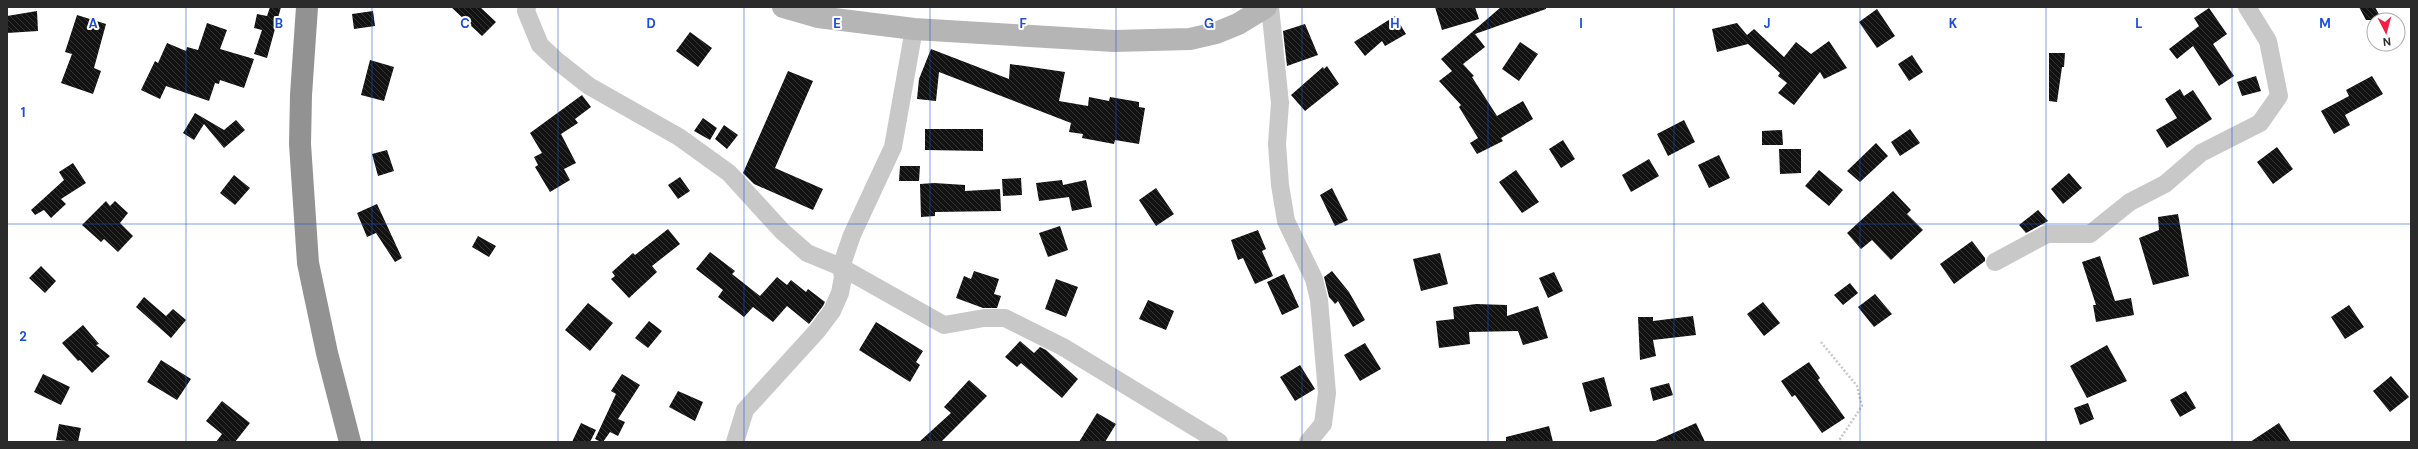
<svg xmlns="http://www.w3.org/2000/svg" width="2418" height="449" font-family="'DM Sans',sans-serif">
<defs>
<pattern id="building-back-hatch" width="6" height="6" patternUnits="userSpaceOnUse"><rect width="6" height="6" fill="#121212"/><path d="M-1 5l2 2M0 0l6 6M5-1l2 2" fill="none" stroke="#353535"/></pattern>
</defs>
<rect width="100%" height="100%" fill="#fff"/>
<!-- building -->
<path fill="url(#building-back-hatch)" d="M270,7H281L267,58L254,54L262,30L254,28L257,14L267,16Z
M451,7H480L496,22L482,36Z
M1435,7H1475L1479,19L1442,30Z
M1501,7H1546V9L1475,34L1485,47L1463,64L1474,76L1472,77L1497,116L1523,101L1533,119L1501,138L1503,141L1477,154L1470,143L1478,138L1459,107L1461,105L1439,81L1452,71L1441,59Z
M2359,7H2375L2382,20H2366Z
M2209,8L2227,34L2213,44L2234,76L2219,86L2193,46L2177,59L2169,49L2199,26L2194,18Z
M1877,9L1895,36L1877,48L1859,22Z
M37,11L38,31L7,33V16Z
M373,11L375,26L354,29L352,14Z
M77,15L106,24L94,68L101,71L93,94L61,83L72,54L65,52Z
M1395,16L1406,34L1385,46L1382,41L1365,56L1354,42Z
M207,23L227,30L220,49L254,59L244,88L220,80L219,84L215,83L209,101L166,86L160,99L141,90L155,61L158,63L167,43L186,51L187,47L198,50Z
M1737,23L1747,35L1754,29L1784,57L1796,42L1811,54L1829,41L1847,68L1824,79L1820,72L1794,105L1778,93L1787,83L1778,76L1780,73L1748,44L1717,52L1712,29Z
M1305,24L1318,55L1287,66L1283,31Z
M690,32L712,48L698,67L676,51Z
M1520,42L1538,54L1519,81L1502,69Z
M931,49L1009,79L1010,64L1065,72L1059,101L1088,106L1089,97L1109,101L1110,97L1139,102V107L1145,108L1139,144L1115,140L1114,144L1082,138L1083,134L1069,132L1071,123L939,72L936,101L917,99L919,79Z
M2049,53H2065L2064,67H2062L2057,102L2049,101Z
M1912,55L1923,72L1909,81L1898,64Z
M370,60L394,67L384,101L361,95Z
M1327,66L1339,84L1305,111L1291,95L1323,67L1324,69Z
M788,71L813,81L775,168L823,189L813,210L754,184L743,173Z
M2256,76L2261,91L2242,96L2237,82Z
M2372,76L2383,94L2345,115L2350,125L2334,134L2321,111L2349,96L2346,90Z
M2180,89L2184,96L2193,90L2212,119L2167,148L2156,130L2177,118L2165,99Z
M582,95L591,107L575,119L578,123L561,134L576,163L564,169L570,180L550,192L535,167L538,165L534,157L542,153L530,133Z
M195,113L224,130L236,120L245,130L224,148L204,124L194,140L183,133Z
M703,118L717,128L710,140L694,131Z
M1684,120L1695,142L1668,156L1657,134Z
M724,125L738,135L727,149L715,139Z
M925,129H983V151L925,150Z
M1910,129L1920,143L1900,156L1891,142Z
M1782,130L1783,145H1762V131Z
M1563,140L1575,159L1561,168L1549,149Z
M1876,143L1888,156L1860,182L1847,171Z
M2277,147L2293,169L2273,184L2257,162Z
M1779,149H1801V173L1780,174Z
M387,150L394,171L378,176L372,154Z
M1719,155L1730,178L1709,188L1698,165Z
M1649,159L1659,176L1631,192L1622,175Z
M73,163L86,183L61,199L66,204L51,218L44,210L35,215L31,210L64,180L59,172Z
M900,166H920L919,181H899Z
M1516,170L1539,202L1522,213L1499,182Z
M1819,170L1843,190L1829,206L1805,186Z
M2069,173L2082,188L2063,204L2051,189Z
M234,175L250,188L235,205L220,193Z
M680,177L690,191L678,199L668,185Z
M1021,178L1022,195L1003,196L1002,179Z
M1062,180L1063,185L1086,180L1092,207L1072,211L1069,197L1039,201L1036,183Z
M934,183L965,185V191L1000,189L1001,211L935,212V216L921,217L920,184Z
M1156,188L1174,214L1156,226L1139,200Z
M1332,188L1348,220L1335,226L1320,195Z
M1893,191L1911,210L1907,214L1923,230L1891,260L1872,240L1861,249L1847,233Z
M106,201L110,206L115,201L128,213L120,223L133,236L118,252L104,239L101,242L82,225Z
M377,204L402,258L395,262L376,233L367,237L357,213Z
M2038,210L2048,221L2026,233L2019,225Z
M2178,214L2189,276L2153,285L2139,238L2159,230L2158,217Z
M1060,226L1068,250L1048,257L1039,233Z
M668,229L680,244L652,266L657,272L629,298L611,279L615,276L612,272L633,253L635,255Z
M1258,230L1266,249L1262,251L1273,276L1255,284L1243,258L1238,260L1231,240Z
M478,236L496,246L489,257L472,247Z
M1972,241L1985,258V261L1954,284L1940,264Z
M710,252L735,271L732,274L760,296L777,277L787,285L791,280L806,292L808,289L825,302L823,306L809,324L787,306L773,322L753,307L744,317L718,297L723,290L696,269Z
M1440,253L1448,284L1421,291L1413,259Z
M2100,256L2115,301L2131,298L2134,315L2096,322L2093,305H2096L2082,262Z
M41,266L56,281L45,293L29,278Z
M974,271L999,279L994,294L1001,296L997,308H983L956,298L964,276L971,279Z
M1332,271L1349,292L1365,320L1353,327L1338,301L1335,304L1329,297L1324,277Z
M1554,272L1563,291L1548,298L1539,278Z
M1284,274L1299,307L1282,315L1267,282Z
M1056,279L1078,287L1066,317L1045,309Z
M1850,283L1858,293L1843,305L1834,295Z
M1875,294L1892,314L1874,327L1858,307Z
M144,297L166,316L173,309L186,320L171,338L136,307Z
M1148,300L1174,311L1166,330L1139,319Z
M1763,302L1780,323L1764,336L1747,314Z
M588,303L613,323L590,351L565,330Z
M1476,304L1507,305V316L1538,306L1548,338L1523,345L1518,331L1469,332L1470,344L1439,348L1436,321L1454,319L1453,307Z
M2349,305L2364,327L2345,339L2331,317Z
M1693,316L1696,335L1653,340L1656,356L1640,360L1638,317H1653V321Z
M649,321L662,331L648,348L635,338Z
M876,322L923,351L916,362L920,365L910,382L859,350Z
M83,325L99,344L96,345L110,356L92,373L80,360L78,361L62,343Z
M1020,341L1034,353L1040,347L1046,350L1078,379L1062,398L1021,363L1017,367L1005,357Z
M1365,343L1381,369L1360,381L1344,355Z
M2107,345L2127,381L2087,398L2070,366Z
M161,360L191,379L177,400L147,382Z
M1809,362L1820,378L1818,380L1845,418L1822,433L1795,395L1792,397L1781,381Z
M1300,365L1315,389L1295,401L1280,377Z
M43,374L70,387L61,405L34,392Z
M622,374L640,385L618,419L625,422L618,436L610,432L603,442H601L595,439L616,394L611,391Z
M2391,376L2409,397L2390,412L2373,391Z
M1604,377L1612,406L1590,412L1582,383Z
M969,380L987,396L941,442H919L951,413L944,407Z
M1669,383L1673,395L1653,401L1650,388Z
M678,391L703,402L695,421L669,407Z
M2186,391L2196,408L2180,417L2170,400Z
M222,401L250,423L235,442H216L222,434L206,421Z
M2088,403L2094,419L2080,425L2074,408Z
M1097,413L1116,424L1105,442H1079Z
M581,423L596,430L590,442H572Z
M1696,423L1705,442H1653Z
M2279,423L2291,442H2250Z
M59,424L81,428L78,442L56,440Z
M1549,426L1553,442H1506V437Z"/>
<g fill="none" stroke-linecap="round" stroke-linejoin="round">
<!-- path -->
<path stroke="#c8c8c8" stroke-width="2.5" stroke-dasharray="2 2" stroke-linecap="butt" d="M1821,342L1857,386L1862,406L1838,442"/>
<!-- street -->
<path stroke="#c8c8c8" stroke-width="18" d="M527,7L526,11L540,45L556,60L589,86L679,137L729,173L782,231L807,253L841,267L944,325L984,318H1005L1063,347L1219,442
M1270,7L1280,103L1277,144L1280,185L1286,221L1314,279L1319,300L1327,393L1323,424L1308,442
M1995,262L2047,234H2090L2130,202L2165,184L2201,153L2260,123L2279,96L2268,41L2247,7
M735,442L745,410L817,331L832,311L840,293L843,277L841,267L852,235L893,147L914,29"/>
<!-- secondary -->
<path stroke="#b5b5b5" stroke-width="22" d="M783,7L818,17L914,29L1114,41L1190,39L1216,33L1238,24L1266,7"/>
<!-- highway -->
<path stroke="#929292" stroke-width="22" d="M307,7L301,95L300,144L308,263L327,353L350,442"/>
</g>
<!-- grid -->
<path fill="none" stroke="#1d4ed8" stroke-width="1" stroke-opacity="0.55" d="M186,7V442M372,7V442M558,7V442M744,7V442M930,7V442M1116,7V442M1302,7V442M1488,7V442M1674,7V442M1860,7V442M2046,7V442M2232,7V442M7,224H2411"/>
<g font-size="13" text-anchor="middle" font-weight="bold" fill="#1d4ed8" stroke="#fff" stroke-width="4" stroke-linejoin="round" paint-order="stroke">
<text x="93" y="28">A</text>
<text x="279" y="28">B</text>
<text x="465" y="28">C</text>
<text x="651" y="28">D</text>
<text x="837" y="28">E</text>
<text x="1023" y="28">F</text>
<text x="1209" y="28">G</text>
<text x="1395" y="28">H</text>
<text x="1581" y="28">I</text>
<text x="1767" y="28">J</text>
<text x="1953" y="28">K</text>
<text x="2139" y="28">L</text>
<text x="2325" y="28">M</text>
<text x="23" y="117">1</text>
<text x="23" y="341">2</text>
</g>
<!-- border -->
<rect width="2418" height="449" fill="none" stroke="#2b2b2b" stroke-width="16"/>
<!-- north arrow -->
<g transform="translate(2386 32) rotate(174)"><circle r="19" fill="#ffffff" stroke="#aaaaaa"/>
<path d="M0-3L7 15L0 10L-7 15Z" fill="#f02044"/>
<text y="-6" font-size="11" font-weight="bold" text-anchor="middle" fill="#2b2b2b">N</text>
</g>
</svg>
